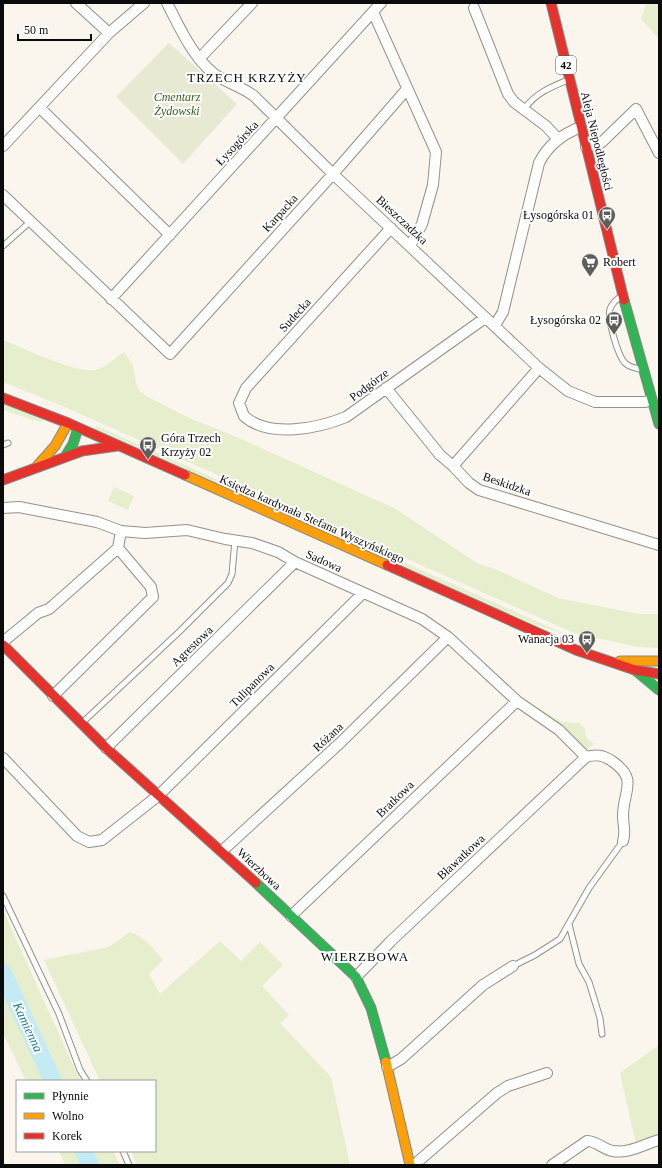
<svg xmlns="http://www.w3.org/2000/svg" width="662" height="1168" font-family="Georgia,serif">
<rect width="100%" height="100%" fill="#faf6ed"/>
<!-- green -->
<path fill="#e7eecd" d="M648,3H659V39L641,19L645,7Z
M3,340C23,347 80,377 99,369C107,366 116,357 124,352L133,365L136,383L139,390L146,396L189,418L239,438L396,509L477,563L497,570L558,598L639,614H659V648L638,647L574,633L60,405L3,382Z
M3,403L44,420L40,422L3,410Z
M97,426L563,633V634L531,623L94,428Z
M114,487L134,496L128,510L108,501Z
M529,705L538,708L562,722L580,723L585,729L586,738L594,744L585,751Z
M3,910L78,1076L81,1081H26L3,1033Z
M130,932C145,937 154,949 163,960L149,974L160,994L220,941L241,961L260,942L283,965L262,986L289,1015L280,1023L331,1077L350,1165H137L131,1151H155V1081H100L44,960L109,947Z
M659,1045V1137L636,1144L620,1073Z
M59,1151H113L120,1165H65Z"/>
<!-- cemetery -->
<path fill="#e8e9d2" d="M169,43L237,104L183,164L116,97Z"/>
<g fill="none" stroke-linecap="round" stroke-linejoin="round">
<!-- river -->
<path stroke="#c4ebf3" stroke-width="18" d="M3,973L53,1081
M84,1151L90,1165"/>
<!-- lane casing -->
<g stroke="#93918d" stroke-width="7">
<path id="lane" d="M525,108C536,93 551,87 568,80
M3,246L31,221
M620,297C616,300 612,303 610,309C607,319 618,356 625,363C629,367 634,368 640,369
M3,445L8,443
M83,722L180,631L228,583L232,574L235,540
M3,896L59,1014L80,1070L87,1081
M569,924L579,964L589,982L600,1018L602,1034
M513,966L535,955L560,939L589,888L623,841
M123,1151L129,1165"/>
</g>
<!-- street casing -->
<g stroke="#93918d" stroke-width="12">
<path id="street" d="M76,3L109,33
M167,3C179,26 192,56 213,73C226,83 241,86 254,96L333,174L539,368L568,391L595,402H645L651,400
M474,8L508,94L514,102L546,126L558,139
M373,12L436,152L433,185L422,224L410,246
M199,59L252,3
M40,108L170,235
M3,146L109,33L144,3
M586,147L601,143L636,109L659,153
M3,195L170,354L333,174L407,89
M391,228L246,388L239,403L244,416C269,439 319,428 346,417L485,318
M111,299L381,3
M495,325L503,312L539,163C548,145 562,134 581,127
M386,388L440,455L453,466L469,483L479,490L659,545
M453,466L539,368
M3,508L19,507L97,522L121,531L145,533L187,530L225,539L252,543L278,552L295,562L422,619L448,637L517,701L559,730L586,757
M3,642L38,613L49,609L118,548L121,531
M53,696L153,597L151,587L118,548
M106,748L295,562
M3,758L77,836L89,842L102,840L159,795L363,593
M222,851L340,743L448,637
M291,916L517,701
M356,977L391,941L586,757C596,754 603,755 612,761C639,780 623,790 623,816C623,824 626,832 623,841
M387,1067L401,1059L483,985L513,966
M414,1165L497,1093L508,1086L547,1073
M552,1165L587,1141C597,1141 604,1150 613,1151C628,1154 645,1144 659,1140"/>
</g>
<!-- fast casing -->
<g stroke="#898783" stroke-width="11">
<path id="fast" d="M624,300L659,424
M65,457L73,444L78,428
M635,670L659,690
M256,883L356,977L371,1008L386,1062"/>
</g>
<!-- slow casing -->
<g stroke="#898783" stroke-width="11">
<path id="slow" d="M38,465L55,446L68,423
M185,475L387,565
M620,661H659
M386,1062L410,1165"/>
</g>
<!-- jam casing -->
<g stroke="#898783" stroke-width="11">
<path id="jam" d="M551,3L624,300
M3,398L68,423L185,475
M3,480L82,451L117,446
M387,565L576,650L635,670L659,674
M3,645L106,748L256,883"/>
</g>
<!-- lane -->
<use href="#lane" stroke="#fefefc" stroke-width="5"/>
<!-- street -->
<use href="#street" stroke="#fefefc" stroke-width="10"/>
<!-- fast -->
<use href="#fast" stroke="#30b455" stroke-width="9"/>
<!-- slow -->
<use href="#slow" stroke="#ff9f0a" stroke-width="9"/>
<!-- jam -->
<use href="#jam" stroke="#e5322d" stroke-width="9"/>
</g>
<!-- icons -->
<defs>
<g id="bus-pin" transform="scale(0.9)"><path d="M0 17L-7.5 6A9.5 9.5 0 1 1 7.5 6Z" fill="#5f5d5a" stroke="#fff"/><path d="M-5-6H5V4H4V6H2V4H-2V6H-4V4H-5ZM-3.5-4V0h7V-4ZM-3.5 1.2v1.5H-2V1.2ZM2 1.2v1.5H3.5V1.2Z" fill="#fff"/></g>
<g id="supermarket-pin" transform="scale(0.9)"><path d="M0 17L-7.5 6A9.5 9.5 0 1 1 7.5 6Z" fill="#5f5d5a" stroke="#fff"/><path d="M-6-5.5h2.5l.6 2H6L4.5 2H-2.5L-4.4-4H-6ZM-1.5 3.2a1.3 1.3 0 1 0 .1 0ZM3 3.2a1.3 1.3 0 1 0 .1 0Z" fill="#fff"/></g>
</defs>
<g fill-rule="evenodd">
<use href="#bus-pin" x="607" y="215"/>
<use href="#supermarket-pin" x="590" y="262"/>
<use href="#bus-pin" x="614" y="320"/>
<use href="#bus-pin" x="148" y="445"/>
<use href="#bus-pin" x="587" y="639"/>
</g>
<g text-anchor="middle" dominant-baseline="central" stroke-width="4" stroke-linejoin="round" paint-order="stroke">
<!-- shield labels -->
<rect fill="#fff" stroke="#545454" stroke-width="1" x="556" y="56" width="20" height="18" rx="3"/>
<g font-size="11" font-weight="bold" fill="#0b0b0b">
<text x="566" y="65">42</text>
</g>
<!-- park labels -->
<g font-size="12" font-style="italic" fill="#35621c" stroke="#fff">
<text x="177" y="97">Cmentarz<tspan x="177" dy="14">Żydowski</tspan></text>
</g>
<!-- street labels -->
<g font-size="12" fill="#0b0b0b" stroke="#fff">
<text transform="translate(597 141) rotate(76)">Aleja Niepodległości</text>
<text transform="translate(237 143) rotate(-47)">Łysogórska</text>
<text transform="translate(280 213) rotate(-48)">Karpacka</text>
<text transform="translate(402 220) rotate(43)">Bieszczadzka</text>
<text transform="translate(295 315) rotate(-48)">Sudecka</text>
<text transform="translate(369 385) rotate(-37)">Podgórze</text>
<text transform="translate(507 484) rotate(19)">Beskidzka</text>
<text transform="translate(312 519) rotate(24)">Księdza kardynała Stefana Wyszyńskiego</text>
<text transform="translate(324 561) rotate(24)">Sadowa</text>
<text transform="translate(192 646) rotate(-44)">Agrestowa</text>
<text transform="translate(252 685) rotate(-45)">Tulipanowa</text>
<text transform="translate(328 737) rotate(-43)">Różana</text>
<text transform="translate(395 799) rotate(-44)">Bratkowa</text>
<text transform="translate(461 857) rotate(-43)">Bławatkowa</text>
<text transform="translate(259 869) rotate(43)">Wierzbowa</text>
</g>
<!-- poi labels -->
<g font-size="12" fill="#0b0b0b" stroke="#fff" text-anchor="end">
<text x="594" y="215">Łysogórska 01</text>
<text x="603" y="262" text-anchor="start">Robert</text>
<text x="601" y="320">Łysogórska 02</text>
<text x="161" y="438" text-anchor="start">Góra Trzech<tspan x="161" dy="14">Krzyży 02</tspan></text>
<text x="574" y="639">Wanacja 03</text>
</g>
<!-- neighbourhood labels -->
<g font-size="13" letter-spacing="1" fill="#0b0b0b" stroke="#fff">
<text x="247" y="77">TRZECH KRZYŻY</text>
<text x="365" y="956">WIERZBOWA</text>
</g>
<!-- water labels -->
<g font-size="13" font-style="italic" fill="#15759c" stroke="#fff">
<text transform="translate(28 1027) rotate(65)">Kamienna</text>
</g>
</g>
<!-- border -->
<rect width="662" height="1168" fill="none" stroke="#0b0b0b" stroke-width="8"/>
<!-- legend -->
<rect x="16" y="1080" width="140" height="72" fill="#ffffff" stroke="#9d9d9d"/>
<rect x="24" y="1093" width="20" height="6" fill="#30b455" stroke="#9d9d9d"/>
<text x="52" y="1100" font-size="12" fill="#0b0b0b">Płynnie</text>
<rect x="24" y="1113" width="20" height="6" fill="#ff9f0a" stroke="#9d9d9d"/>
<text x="52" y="1120" font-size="12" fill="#0b0b0b">Wolno</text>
<rect x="24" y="1133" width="20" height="6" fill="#e5322d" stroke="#9d9d9d"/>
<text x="52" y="1140" font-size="12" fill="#0b0b0b">Korek</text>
<!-- scale -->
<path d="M18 34v6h73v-6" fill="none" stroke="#0b0b0b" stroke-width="2"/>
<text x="24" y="34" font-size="12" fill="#0b0b0b" stroke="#ffffff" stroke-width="3" paint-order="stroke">50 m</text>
</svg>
